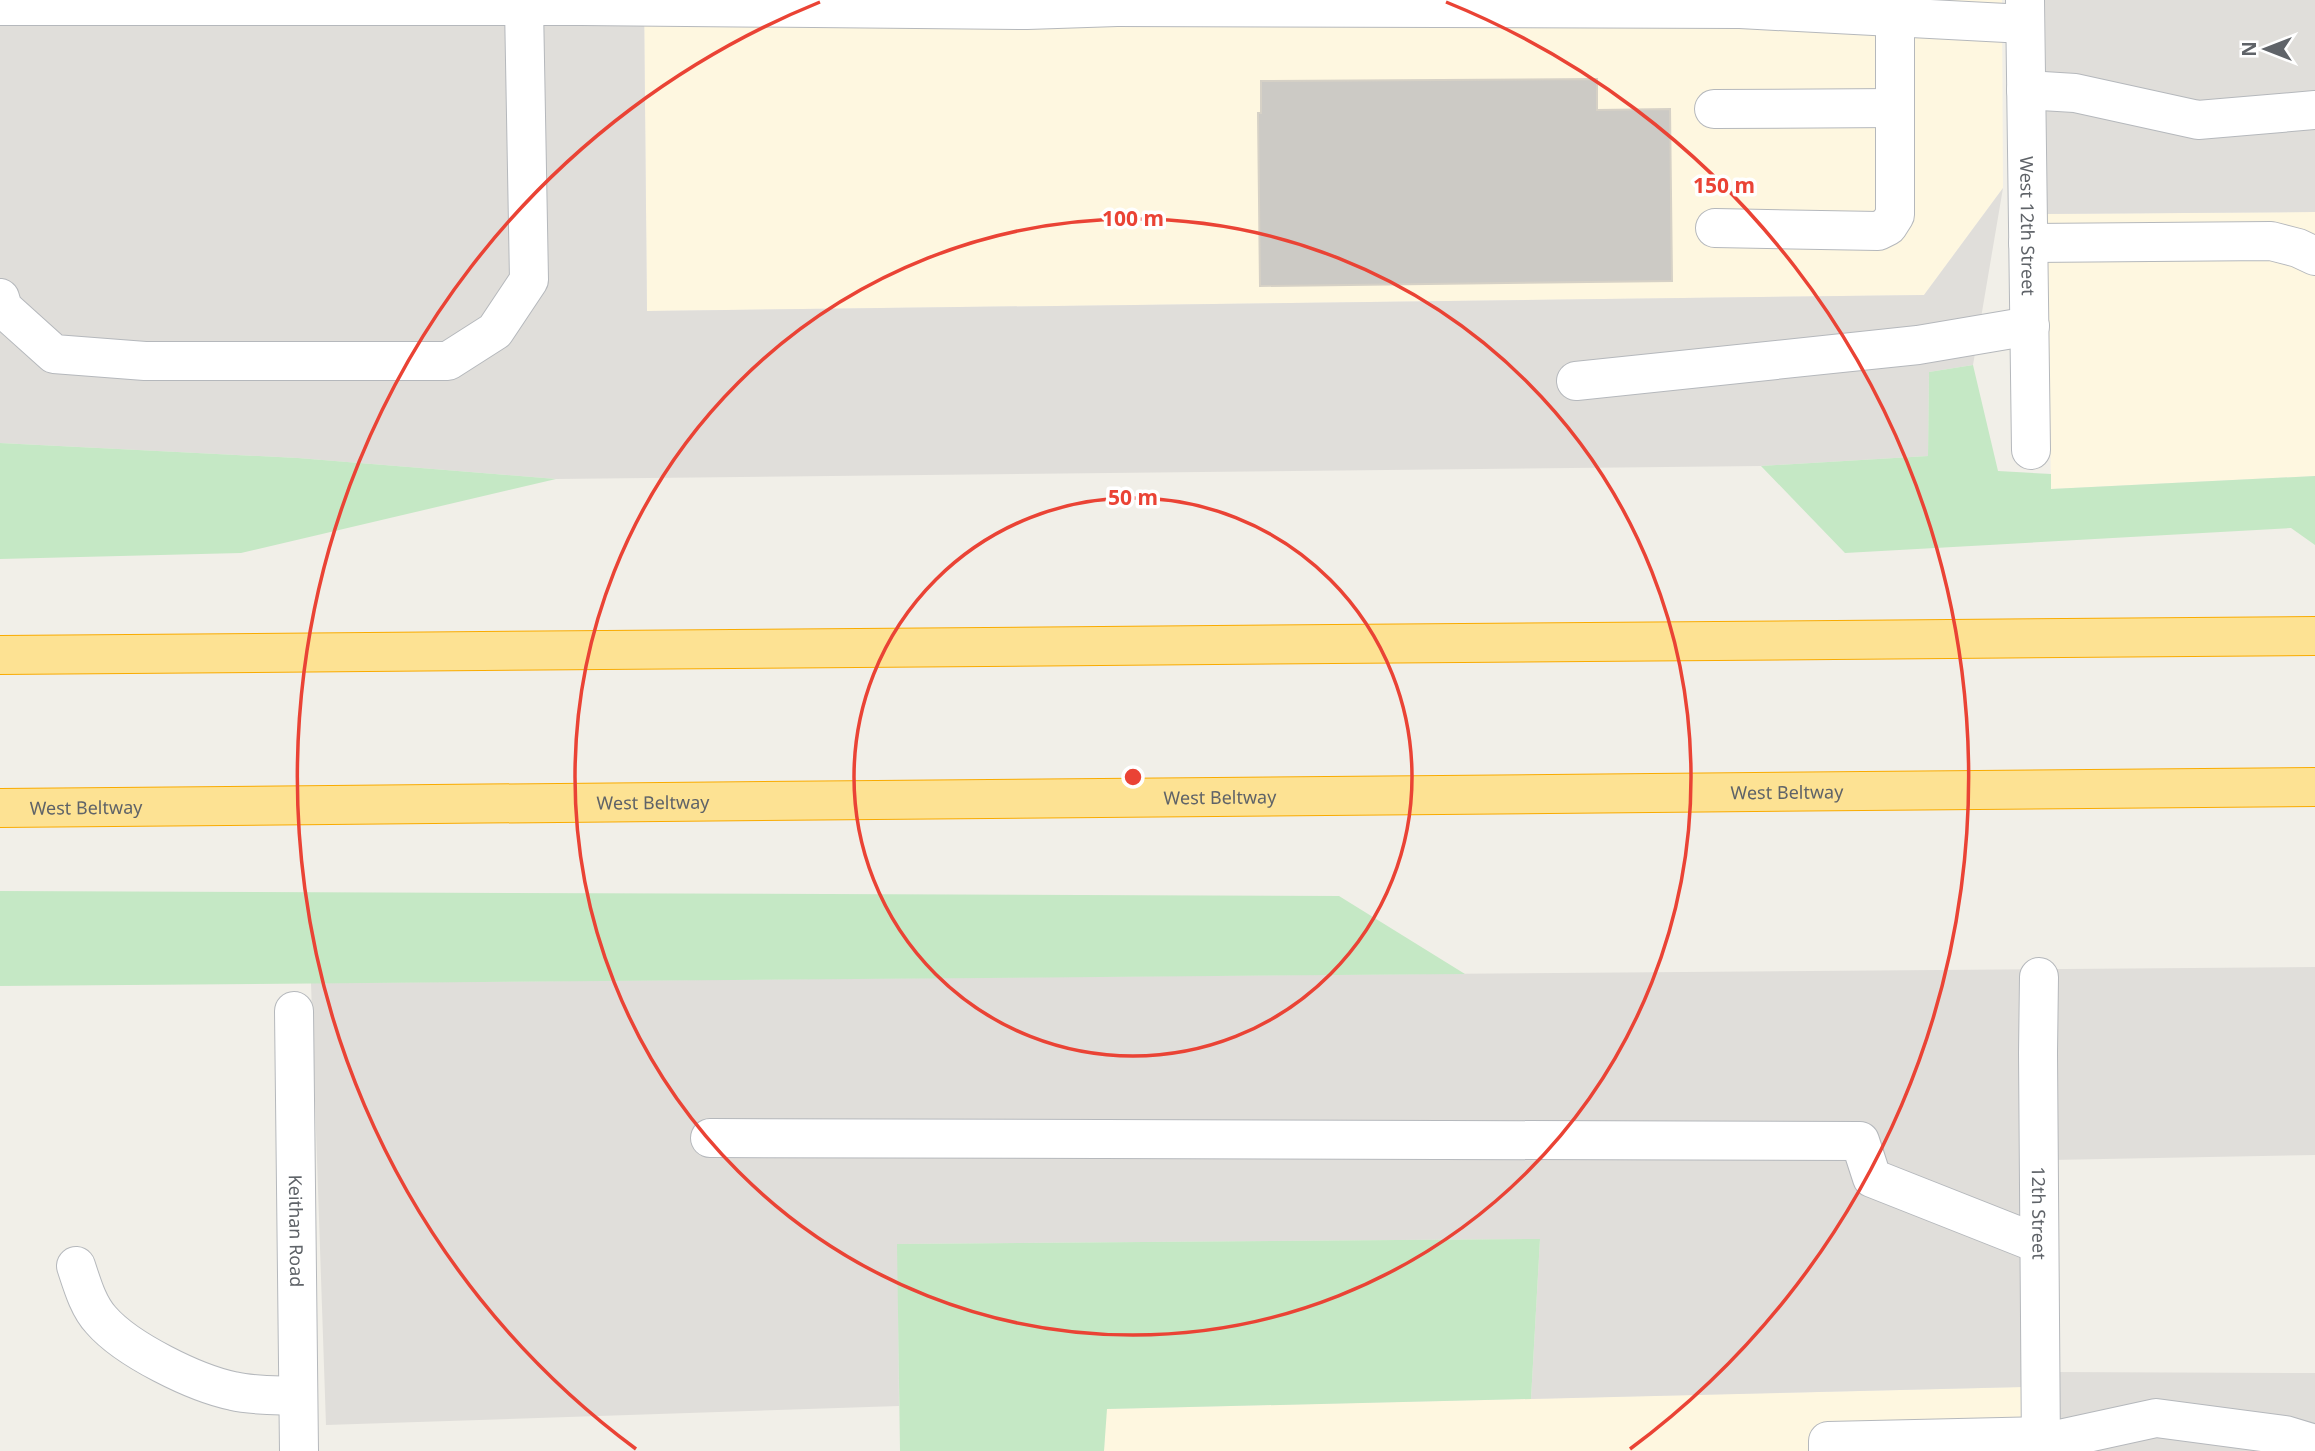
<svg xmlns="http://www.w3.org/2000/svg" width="2315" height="1451" font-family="'Noto Sans',sans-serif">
<rect width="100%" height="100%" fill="#f1efe8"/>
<!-- commercial -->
<path fill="#fef7e0" d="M644,0H2002L2003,188L1924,295L647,311Z
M2315,212V476L2051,489L2047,214Z
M2023,1387L2024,1451H1104L1106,1409Z"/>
<!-- industrial -->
<path fill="#e0deda" d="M0,0H644L647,311L1924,295L2003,188L1973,365L1929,372L1928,456L1761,466L556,479L298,458L0,443Z
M2045,0H2315V212L2047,214Z
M2315,967V1155L2051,1160L2056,1372L2315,1373V1451H2024L2023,1387L1531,1399L1540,1239L898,1244L899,1406L326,1425L311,983Z"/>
<!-- green -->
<path fill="#c5e8c5" d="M1973,365L1998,471L2051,474V489L2315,476V545L2291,528L1845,553L1761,466L1928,456L1929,372Z
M0,443L298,458L556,479L241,553L0,559Z
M0,891L1339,896L1465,974L0,986Z
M1540,1239L1531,1399L1107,1409L1104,1451H900L897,1244Z"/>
<!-- building -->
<path fill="#cccac5" stroke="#d6d1c6" stroke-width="2" d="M1597,79V110L1670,109L1672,281L1260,286L1258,113H1261V81Z"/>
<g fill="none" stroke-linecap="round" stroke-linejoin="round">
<!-- minor casing -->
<g stroke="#b5b8bc" stroke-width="40">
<g id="minor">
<path d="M1114,0L1117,7L1740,9L2025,24"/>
<path id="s1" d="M2025,0L2031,450"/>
<path d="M0,6H581L1027,10L1117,7"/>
<path d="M2026,90L2075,93L2198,120L2315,110"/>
<path d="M1714,109L1895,108"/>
<path d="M1715,228L1878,231L1888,226L1895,215V17"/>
<path d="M2028,243L2271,241L2298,248L2315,256"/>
<path d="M0,298L3,308L54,354L145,361H448L495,331L529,280L524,6"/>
<path d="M1576,381L1918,345L2030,326"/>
<path id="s2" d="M2039,977L2038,1053L2041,1451"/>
<path id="s3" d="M294,1011L299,1451"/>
<path d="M710,1138L1860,1141L1872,1178L2039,1244"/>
<path d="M76,1266C82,1284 88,1306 101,1320C127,1350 195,1383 233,1391C254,1396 277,1395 298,1396"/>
<path d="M2041,1443L2156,1418L2285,1435L2315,1444"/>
<path d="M1828,1451V1441L2041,1436"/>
</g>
</g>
<!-- highway casing -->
<g stroke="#f9ab00" stroke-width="40">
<g id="highway">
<path d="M0,655L2315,636"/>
<path id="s4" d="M0,808L2315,787"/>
</g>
</g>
<!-- minor -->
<use href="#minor" stroke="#fff" stroke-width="38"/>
<!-- highway -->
<use href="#highway" stroke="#fde293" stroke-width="38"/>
</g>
<!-- distance rings -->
<g fill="none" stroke="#ea4335" stroke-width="3.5">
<circle cx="1133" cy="777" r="279"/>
<circle cx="1133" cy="777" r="558"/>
<path d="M636 1449A836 836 0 0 1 820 2M1446 2A836 836 0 0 1 1630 1449"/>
</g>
<g text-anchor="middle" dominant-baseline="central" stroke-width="7" stroke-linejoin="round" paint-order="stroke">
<!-- street labels -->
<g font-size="18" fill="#5f6368" stroke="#fff">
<text stroke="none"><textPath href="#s1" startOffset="226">West 12th Street</textPath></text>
<text stroke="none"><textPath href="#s4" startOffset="1787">West Beltway</textPath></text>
<text stroke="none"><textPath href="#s4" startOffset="1220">West Beltway</textPath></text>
<text stroke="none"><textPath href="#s4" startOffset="653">West Beltway</textPath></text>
<text stroke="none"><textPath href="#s4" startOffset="86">West Beltway</textPath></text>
<text stroke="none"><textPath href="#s2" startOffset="236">12th Street</textPath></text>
<text stroke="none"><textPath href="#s3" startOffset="220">Keithan Road</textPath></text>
</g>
</g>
<circle cx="1133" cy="777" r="10" fill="#ea4335" stroke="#fff" stroke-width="3.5"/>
<g font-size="21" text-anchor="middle" font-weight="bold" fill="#ea4335" stroke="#fff" stroke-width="7" stroke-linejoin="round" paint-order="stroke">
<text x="1724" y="193">150 m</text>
<text x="1133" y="226">100 m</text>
<text x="1133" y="505">50 m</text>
</g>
<!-- north arrow -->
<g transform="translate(2266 49) rotate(270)" stroke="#ffffff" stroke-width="5" paint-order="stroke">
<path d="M0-5L12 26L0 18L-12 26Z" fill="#5f6368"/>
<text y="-10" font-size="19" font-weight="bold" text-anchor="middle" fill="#5f6368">N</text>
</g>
</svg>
